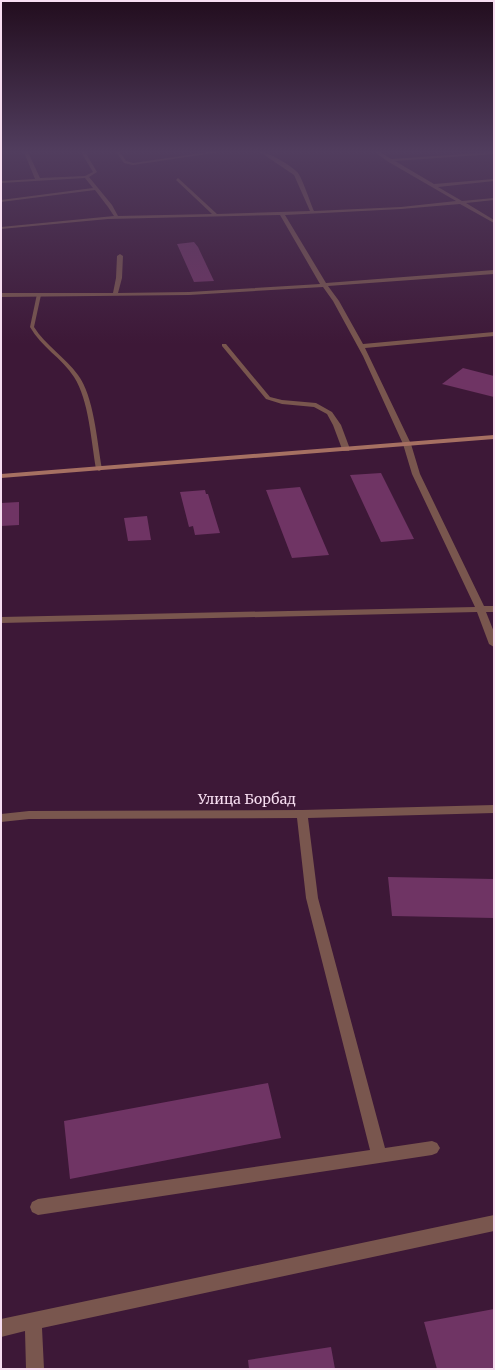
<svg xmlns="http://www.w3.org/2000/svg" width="495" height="1370" font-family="Merriweather,serif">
<rect width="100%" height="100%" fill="#3d1837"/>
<!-- building -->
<path fill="#6f3464" d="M194,242L198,247L214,281L194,282L177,244Z
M463,368L494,376V397L442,384Z
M381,473L414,539L381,542L350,475Z
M300,487L329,555L292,558L266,490Z
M205,490L206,494H208L220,533L195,535L193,526L189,527L180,492Z
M19,502V525L1,526V503Z
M147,516L151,540L128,541L124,518Z
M388,877L494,879V918L392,916Z
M268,1083L281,1138L70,1179L64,1121Z
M494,1309V1369H437L424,1322Z
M331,1347L335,1369H249L248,1360Z"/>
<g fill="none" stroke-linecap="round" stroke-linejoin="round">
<!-- lane -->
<path fill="#79564e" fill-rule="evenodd" d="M37,294L41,295L34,327C45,345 65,357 78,375C94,396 97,442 102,469L101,470L99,471L96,469C91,441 89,400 74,377C62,358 41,347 30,327Z"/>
<!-- street -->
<path fill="#79564e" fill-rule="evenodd" d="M24,152H28L40,178L85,176L93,172L81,152H85L97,172L89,177L112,205L118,216L212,214L176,180L178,178L217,214L310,211L294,175L260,152C269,152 292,166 298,173C303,180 310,202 314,211L401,207L456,201L387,161L375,152H380L391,159L494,152V154L395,161L434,184L494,179V181L438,187L462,201L494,198V200L466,203L494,220V223L460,204L401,209L285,215L326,283L494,270V274L328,286L339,301L363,344L494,332V336L365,348L411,444L420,474L484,606H494V612H486L494,632V647L489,644L477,612L1,623V617L475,607L412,474L403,444L363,356L333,301L323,287L189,295L1,297V293H113L116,278L117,256L120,254L123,256L122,278L118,293L189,292L320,284L280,215L108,219L1,229V227L114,216L108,207L95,190L1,202V200L93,188L85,178L1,183V181L35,179Z
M116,152H120L126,161L133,163L209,152H220L133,165L124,163Z
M222,344H226L270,397L282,400L316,403L332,412L341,425L350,449L349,451H343L342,449L333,425L327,414L314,407L282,404L266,399L222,346Z
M494,805V813L308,818L318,898L385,1148L432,1141L437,1143L440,1148L437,1153L432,1155L38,1215L32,1212L30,1207L32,1202L38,1199L370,1150L306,898L297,818L29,819L1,822V814L29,811L302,810Z
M494,1215V1231L42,1328L44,1369H26L25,1331L1,1337V1319Z"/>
<!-- secondary -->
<path fill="#a67062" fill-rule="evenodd" d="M494,435V439L1,478V474Z"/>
</g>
<!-- sky -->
<linearGradient id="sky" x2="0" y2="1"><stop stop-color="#220d1e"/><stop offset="0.44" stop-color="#513d5e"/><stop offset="1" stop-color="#513d5e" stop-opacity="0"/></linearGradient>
<rect width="495" height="344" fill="url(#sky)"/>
<g text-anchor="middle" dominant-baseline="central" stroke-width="3.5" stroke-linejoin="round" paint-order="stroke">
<!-- street labels -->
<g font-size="14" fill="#f7def1" stroke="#3d1837">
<text x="247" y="799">Улица Борбад</text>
</g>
</g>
<!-- border -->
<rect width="495" height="1370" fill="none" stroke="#f7def1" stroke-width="4"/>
</svg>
